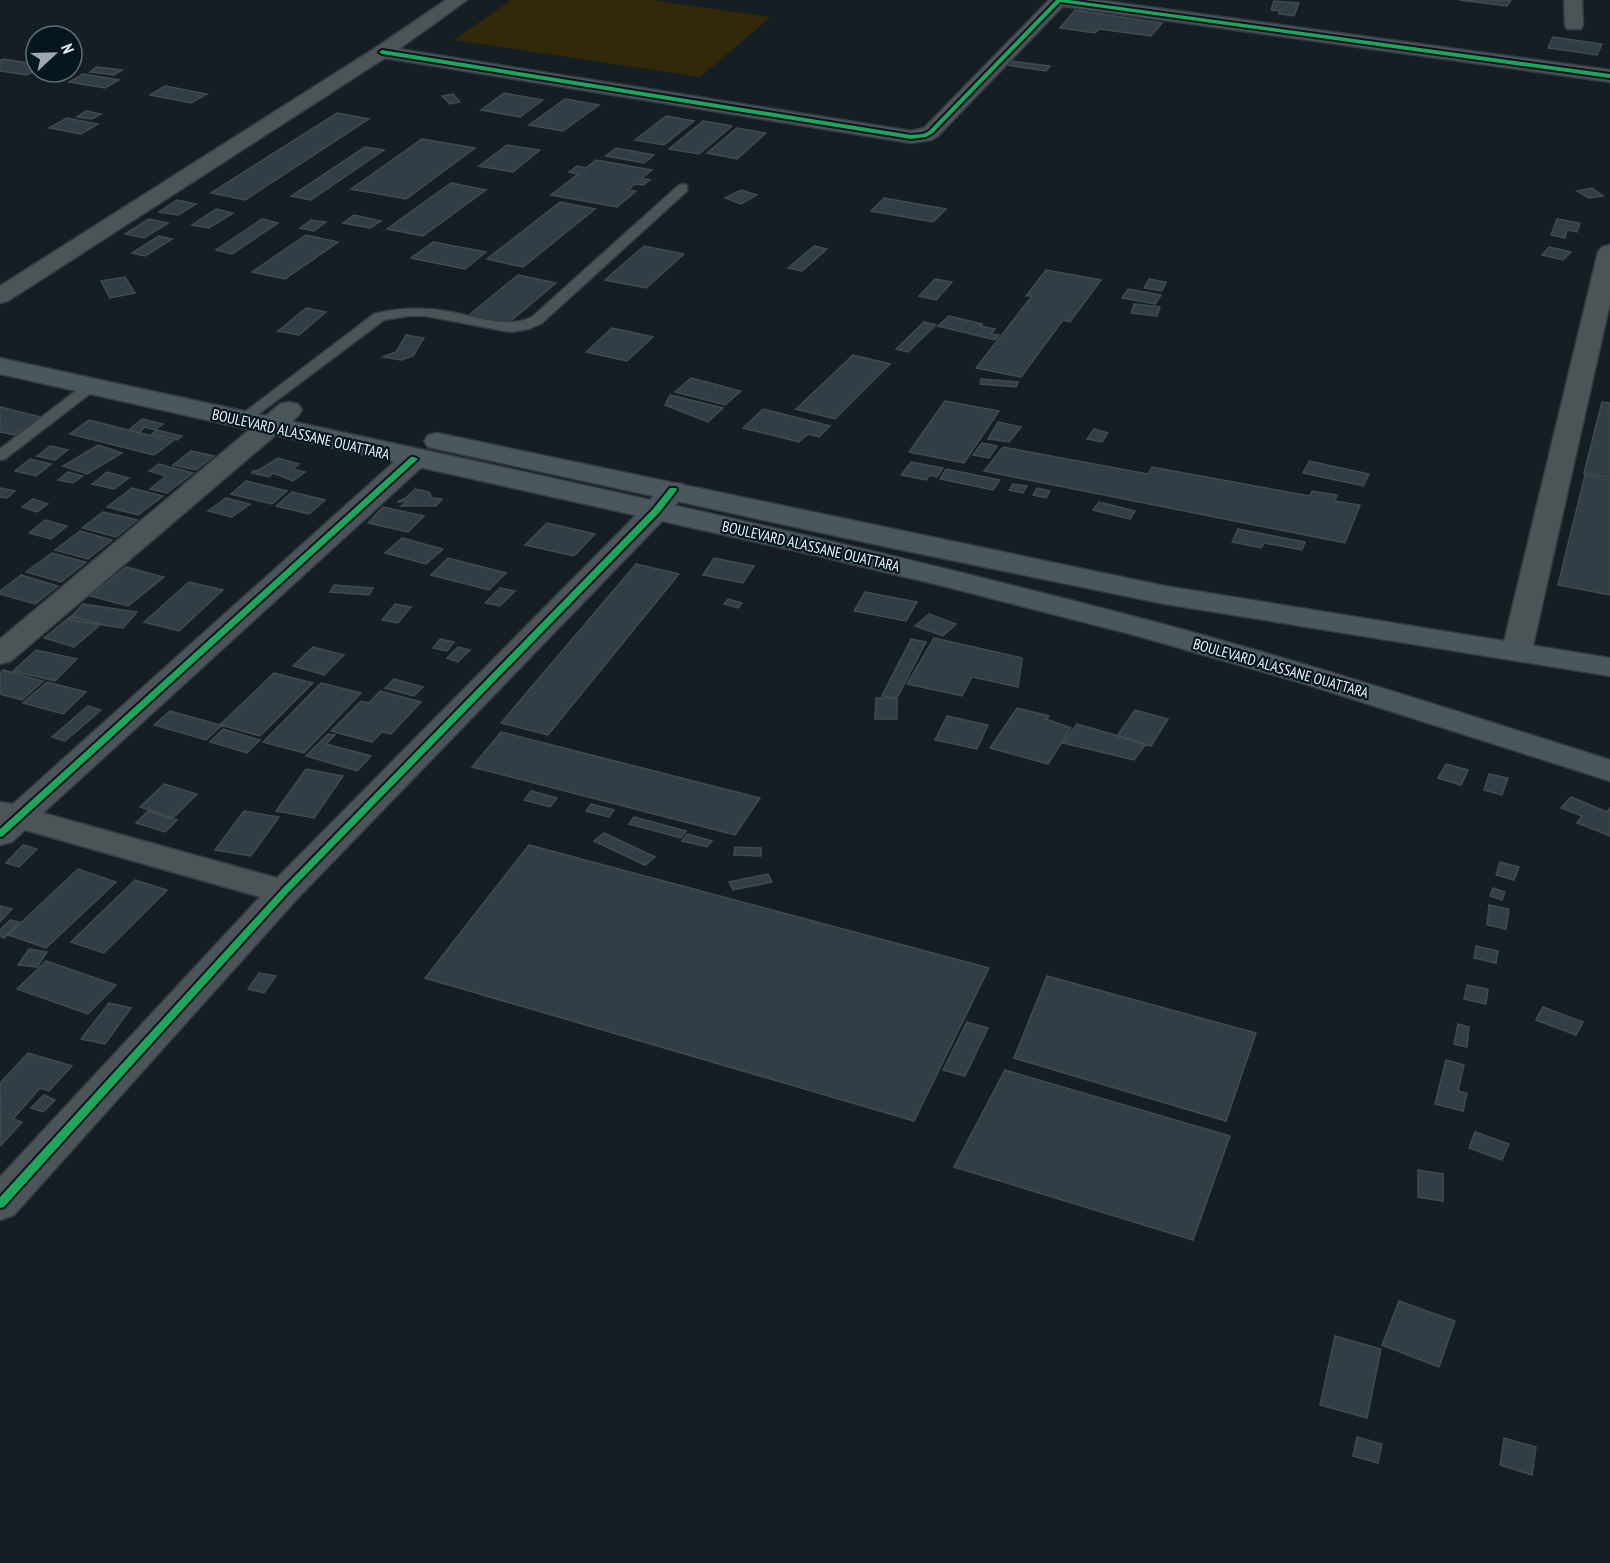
<svg xmlns="http://www.w3.org/2000/svg" width="1610" height="1563" font-family="'PT Sans Narrow',sans-serif">
<rect width="100%" height="100%" fill="#141e23"/>
<!-- green -->
<path fill="#31290a" d="M511,0H652L771,17L700,77L454,40Z"/>
<!-- building -->
<path fill="#313e45" stroke="#424a4f" stroke-width="1.5" d="M1459,0H1511L1507,6Z
M1274,1L1299,3L1294,16L1279,14L1280,11L1271,10Z
M1075,10L1162,23L1151,36L1099,29L1095,33L1060,28Z
M1553,37L1602,44L1597,55L1548,48Z
M3,59L36,64V70L27,75L0,71V61Z
M1011,61L1050,66L1046,71L1007,65Z
M97,67L122,70L114,75L90,72Z
M83,74L119,80L105,88L69,82Z
M165,86L207,94L191,103L150,95Z
M504,93L543,100L520,117L481,110Z
M453,94L460,102L450,104L442,96Z
M565,99L599,105L563,131L529,125Z
M86,111L101,114L92,119L77,117Z
M337,113L369,119L245,200L211,193Z
M666,116L694,121L664,145L635,140Z
M67,118L98,124L81,134L49,128Z
M703,121L732,126L699,154L669,149Z
M737,128L766,133L737,159L707,153Z
M422,139L475,148L406,199L351,189Z
M507,145L540,150L513,172L479,166Z
M365,147L384,150L311,200L291,196Z
M616,148L654,155L644,163L606,156Z
M596,160L652,170L642,178L650,180L643,185L635,184L628,190L636,191L617,207L551,195L578,174L569,172L577,166L586,168Z
M451,183L486,190L423,236L387,229Z
M1592,188L1603,196L1589,198L1577,191Z
M741,190L757,195L741,204L725,198Z
M884,198L946,209L933,222L871,211Z
M177,200L196,204L178,215L159,212Z
M560,202L595,209L523,267L487,259Z
M216,209L233,213L209,228L192,225Z
M354,215L381,221L370,228L343,223Z
M149,219L168,223L144,238L125,234Z
M262,219L278,223L232,254L216,250Z
M1557,219L1580,223L1577,232L1567,230L1565,238L1551,235Z
M311,220L326,222L314,231L300,228Z
M306,235L338,242L285,279L252,272Z
M159,236L172,239L145,256L132,253Z
M433,242L486,252L465,269L411,258Z
M644,246L684,254L646,288L605,280Z
M814,246L827,249L802,271L788,268Z
M1549,247L1571,252L1563,260L1542,255Z
M1046,270L1101,280L1070,322L1063,320L1021,377L976,368L1032,296H1026Z
M518,275L556,283L507,324L469,315Z
M125,277L135,293L110,298L101,281Z
M935,279L952,282L936,300L919,296Z
M1149,279L1166,282L1162,291L1144,288Z
M1128,289L1161,295L1155,304L1122,298Z
M1134,304L1160,307L1157,316L1131,313Z
M306,308L326,312L299,335L278,331Z
M949,316L982,324L980,326L995,329L991,334L999,335L995,340L938,326Z
M924,322L936,325L908,352L896,349Z
M612,328L653,337L627,361L586,352Z
M406,335L424,338L413,356L401,360L383,357L396,352Z
M853,355L890,364L835,419L796,409Z
M691,378L741,391L725,405L675,392Z
M981,379L1018,382L1016,387L980,384Z
M670,395L723,408L708,422L665,405Z
M945,401L999,411L964,463L909,452Z
M1602,402L1610,403V478L1584,473Z
M0,407L41,417L15,435L0,432Z
M763,409L830,426L819,437L808,434L799,442L743,428Z
M142,419L163,424L154,430L145,427L139,433L129,430Z
M89,420L173,441L154,455L70,434Z
M998,422L1021,427L1009,442L988,439Z
M1094,429L1108,433L1102,442L1087,439Z
M157,430L182,436L177,440L152,434Z
M982,443L997,446L989,458L973,455Z
M98,445L122,453L87,474L63,466Z
M50,446L68,450L55,460L37,456Z
M1003,447L1148,474L1152,467L1310,496L1312,491L1337,495L1335,501L1360,505L1345,543L984,471Z
M191,451L214,456L196,470L173,465Z
M278,458L299,464L293,469L305,472L293,481L273,473L269,477L252,473L253,471L259,470Z
M30,459L51,464L36,476L15,471Z
M1309,461L1369,474L1363,486L1303,473Z
M911,462L943,468L937,477L930,475L926,480L901,475Z
M159,464L193,473L167,493L150,489L166,476L149,471Z
M946,469L1000,480L993,490L940,479Z
M68,472L83,476L73,483L58,480Z
M107,472L129,478L114,489L92,484Z
M1585,475L1610,480V595L1558,585Z
M246,481L287,491L272,504L231,494Z
M1013,484L1027,486L1023,493L1009,490Z
M0,488L15,491L7,498L0,497Z
M132,488L163,496L138,515L107,507Z
M1037,488L1050,491L1046,498L1033,495Z
M415,489L429,492L432,498L442,499L436,506H401L408,501L397,502L406,498Z
M292,492L325,500L309,514L276,506Z
M226,498L250,504L232,517L208,511Z
M33,499L48,504L37,512L22,507Z
M1099,502L1135,511L1130,519L1093,510Z
M383,507L424,516L408,532L368,523Z
M103,512L137,520L116,537L82,528Z
M45,520L67,526L51,539L29,533Z
M547,523L595,534L574,556L525,545Z
M1238,529L1305,542L1302,550L1264,543L1261,548L1232,542Z
M80,531L112,540L88,559L55,550Z
M402,538L443,549L426,564L385,553Z
M52,553L86,562L61,582L26,572Z
M448,558L506,573L489,590L431,575Z
M714,558L754,566L743,583L703,575Z
M636,564L679,574L548,735L501,723Z
M126,567L164,577L128,606L90,596Z
M21,575L58,586L35,604L0,594V591Z
M189,582L223,590L179,631L144,622Z
M334,585L373,588L369,595L330,592Z
M500,588L515,591L500,606L485,603Z
M865,592L917,602L906,621L854,611Z
M728,599L742,603L738,608L724,604Z
M83,604L137,612L123,628L68,620Z
M395,604L411,607L398,623L382,620Z
M929,614L956,624L943,636L915,626Z
M71,616L101,624L74,647L44,638Z
M934,638L1022,658L1018,687L972,677L962,696L907,684Z
M440,639L454,642L447,651L433,648Z
M911,639L926,642L897,698L882,696Z
M313,647L344,655L324,675L293,666Z
M458,647L470,650L458,662L447,658Z
M36,650L77,659L55,681L13,671Z
M3,670L43,681L22,700L0,694V673Z
M274,673L313,683L260,736L220,725Z
M394,679L423,687L414,696L385,688Z
M47,682L86,692L63,714L23,703Z
M321,683L361,693L304,753L263,742Z
M380,691L421,702L391,734L382,732L372,742L331,731L361,701L369,703Z
M876,698H897V719H875Z
M88,706L101,710L65,741L52,737Z
M1017,708L1049,716L1046,719L1071,728L1048,764L990,748Z
M1135,710L1168,719L1151,746L1117,736Z
M170,711L220,725H222L206,740L154,725Z
M947,716L988,725L977,749L935,740Z
M1077,724L1146,744L1134,760L1063,743Z
M223,729L260,740L247,753L210,742Z
M501,732L760,798L735,835L472,767Z
M328,734L335,735L326,744L371,756L357,771L306,756Z
M1446,764L1468,770L1461,785L1438,778Z
M306,769L343,776L314,818L276,811Z
M1489,774L1508,778L1502,795L1484,790Z
M164,784L197,794L173,818L140,807Z
M531,791L557,798L550,807L524,800Z
M1571,797L1607,812L1610,808V836L1577,823L1582,816L1561,808Z
M591,804L614,810L609,817L586,811Z
M148,811L177,820L165,832L136,823Z
M244,811L279,817L251,856L215,850Z
M634,817L686,831L681,838L629,824Z
M604,833L655,857L645,865L594,841Z
M687,834L712,841L707,847L682,841Z
M23,845L37,849L19,867L6,863Z
M529,845L989,968L914,1121L425,978Z
M735,847L761,848V856L734,855Z
M1500,862L1519,867L1514,880L1496,875Z
M78,869L116,882L46,948L8,935Z
M768,874L772,882L733,890L729,882Z
M135,880L167,890L104,953L71,942Z
M1493,888L1505,892L1502,900L1490,896Z
M1489,905L1509,909L1506,929L1487,925Z
M0,906L12,909L0,922Z
M10,920L19,922L4,938L0,936V930Z
M1476,946L1498,951L1496,963L1474,958Z
M29,949L47,952L37,967L18,965Z
M46,961L116,985L88,1014L17,989Z
M259,973L276,976L264,993L248,989Z
M1047,976L1256,1033L1226,1121L1014,1058Z
M1467,985L1488,989L1486,1004L1464,999Z
M109,1003L131,1008L105,1044L81,1039Z
M1543,1007L1583,1022L1576,1035L1536,1020Z
M967,1022L988,1028L965,1076L943,1070Z
M1458,1024L1469,1027L1467,1047L1454,1044Z
M28,1053L72,1066L49,1091L40,1088L13,1119L22,1122L1,1145L0,1083Z
M1446,1060L1464,1065L1458,1091L1467,1093L1463,1111L1435,1104Z
M1005,1070L1230,1136L1193,1240L954,1167Z
M44,1095L55,1100L43,1112L31,1108Z
M1475,1132L1509,1144L1502,1160L1469,1148Z
M1418,1170L1443,1174V1201L1418,1197Z
M1399,1301L1455,1321L1439,1367L1382,1345Z
M1335,1336L1381,1349L1367,1418L1320,1405Z
M1357,1437L1382,1444L1378,1463L1353,1456Z
M1504,1438L1536,1447L1532,1475L1500,1465Z"/>
<g fill="none" stroke-linecap="round" stroke-linejoin="round">
<!-- service casing -->
<g stroke="#343b3f" stroke-width="3">
<path id="service" d="M683,184L687,185V191L542,323L529,329L510,332L426,316H409L384,320L245,424L240,425L233,421L374,314C398,308 420,307 445,311C474,315 505,330 532,317L679,185Z
M91,382L96,383L98,386L96,389L5,459L0,460V449L86,383Z"/>
</g>
<!-- minor casing -->
<g stroke="#343b3f" stroke-width="3">
<path id="minor" d="M446,0H467L399,49L911,131L924,128L1049,0H1098L1610,70V82L1063,6L938,136L931,140L911,143L385,58L8,301L0,303V286L375,48Z
M1564,0H1582L1583,25L1581,29H1567L1565,25Z
M1610,245V303L1532,650L1528,656L1517,659L1506,656L1502,650L1598,252L1602,247Z
M289,402L298,404L302,410L298,416L11,661L0,664V639L280,404Z
M414,451L424,453L427,459L424,465L43,813L277,878L646,505C658,491 663,479 683,484L687,490L666,517L296,900L14,1215L0,1220V1177L260,897L25,830L12,842L0,845V802L13,804L404,453Z"/>
</g>
<!-- primary casing -->
<g stroke="#343b3f" stroke-width="3">
<path id="primary" d="M0,358C386,443 773,521 1155,622C1308,663 1459,712 1610,760V781L1302,683L1134,635L947,587L810,554L0,374Z
M437,433L1165,586L1610,658V676L1165,604L892,548L428,447L424,441L428,435Z"/>
</g>
<!-- service -->
<use href="#service" fill="#4d5458" fill-rule="evenodd"/>
<!-- minor -->
<use href="#minor" fill="#4d5458" fill-rule="evenodd"/>
<!-- primary -->
<use href="#primary" fill="#4a585e" fill-rule="evenodd"/>
<!-- cycleway casing -->
<g stroke="#05161f" stroke-width="4">
<path id="cycleway" d="M1056,0H1069L1610,74V78L1060,2L933,133L926,137L911,139L382,54L379,52L382,50L911,135L923,134L929,131Z
M411,457H414L418,459L3,836L0,837V829Z
M670,488H676L677,490L659,513L287,894L4,1207L0,1208V1197L281,890L653,509Z"/>
</g>
<!-- cycleway -->
<use href="#cycleway" fill="#20a55d" fill-rule="evenodd"/>
</g>
<g text-anchor="middle" dominant-baseline="central" stroke-width="4.5" stroke-linejoin="round" paint-order="stroke">
<!-- street labels -->
<g font-size="15" fill="#e9f4fb" stroke="#05161f">
<text transform="translate(301 434) rotate(13)">BOULEVARD ALASSANE OUATTARA</text>
<text transform="translate(811 546) rotate(13)">BOULEVARD ALASSANE OUATTARA</text>
<text transform="translate(1281 668) rotate(16)">BOULEVARD ALASSANE OUATTARA</text>
</g>
</g>
<!-- north arrow -->
<g transform="translate(54 54) rotate(68)"><circle r="28" fill="#05161f" stroke="#606f77" stroke-width="1.5"/>
<path d="M0-4.5L10 22L0 15L-10 22Z" fill="#9ea9af"/>
<text y="-9" font-size="16" font-weight="bold" text-anchor="middle" fill="#e9f4fb">N</text>
</g>
</svg>
